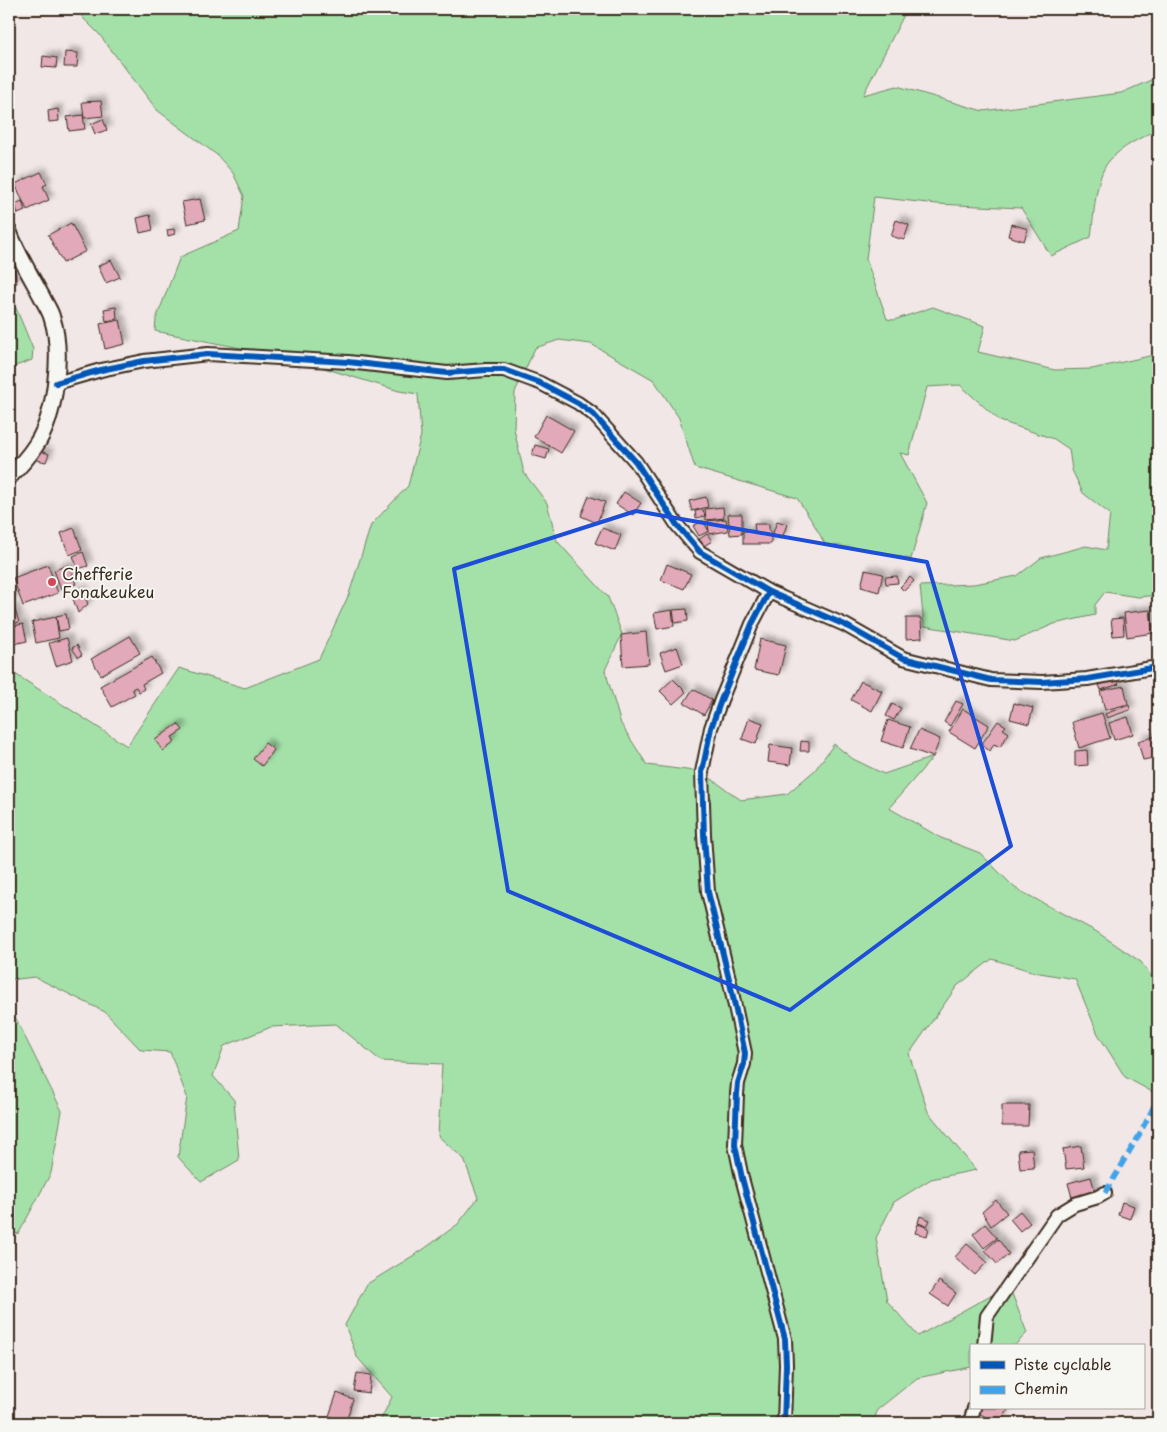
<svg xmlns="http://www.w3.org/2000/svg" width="1167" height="1432" font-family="'Playpen Sans',sans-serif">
<defs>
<filter id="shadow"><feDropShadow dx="4.5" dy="-4.5" stdDeviation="2.5" flood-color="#0004"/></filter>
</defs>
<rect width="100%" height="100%" fill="#f2e7e7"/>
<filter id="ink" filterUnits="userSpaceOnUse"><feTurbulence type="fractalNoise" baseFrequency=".02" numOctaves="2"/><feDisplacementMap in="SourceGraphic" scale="10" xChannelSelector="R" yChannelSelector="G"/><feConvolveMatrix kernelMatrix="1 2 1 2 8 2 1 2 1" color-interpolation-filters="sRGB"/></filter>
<g filter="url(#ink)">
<!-- green -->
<path fill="#a4e1a9" stroke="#708664" d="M79,9H907L863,95L897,86L983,111L1121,93L1158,77V129C1142,137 1121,147 1109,161C1095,177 1094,216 1091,237L1051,256L1021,208L937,204L874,197L866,259L887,319L894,320L933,307L985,326L978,352L1055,370L1092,369L1158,354V595L1138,597L1105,592L1095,605V615L1054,624L1015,641L924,626L920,586L974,584L1017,576L1041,558L1086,546L1106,550L1110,514L1083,493L1072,470L1069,449L1054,439L1000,421L960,385L927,387L909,455L900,453L927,503L911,559L855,548L825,544L815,526L797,498L695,468L679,418L654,380L591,344L559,340L535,348L515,392L514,429L524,473L547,503L557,541L608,597L622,634L605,670L621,724L647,765L702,772L741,800L787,794L815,770L834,744L853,759L884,774L933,757L889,808L941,838L980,853L1015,888L1097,932L1141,962L1158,986V1095L1125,1077L1098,1034L1075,979L1034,972L992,959L957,986L909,1054L928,1112L976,1170L931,1179L894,1202L876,1238L887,1301L918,1336L989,1296L1011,1291L1027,1333L1014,1346H971V1367L917,1378L877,1410L874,1423H379L392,1397L357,1357L345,1325L367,1284L424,1249L458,1224L478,1198L464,1159L438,1136L442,1064L381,1061L336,1024L271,1027L224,1046L213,1076L234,1100L239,1160L201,1182L178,1157L187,1097L170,1052L141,1050L105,1012L35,977L9,980V667L12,672L127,746L179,668L245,688L319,659L349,594L371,525L408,486L421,435L418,394L399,391L291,358L155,331L156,319L180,257L239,231L244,196L233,173L217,155L157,110L99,34L82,17Z
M16,308L33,349L32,360L10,368L9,367V310Z
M9,1005L62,1111L51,1173L19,1233L9,1236Z"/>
<!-- building -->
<path fill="#e2a9ba" stroke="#3b2a1e" filter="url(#shadow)" d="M65,52L78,53L77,67H64Z
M43,56L57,58L56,68L42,67Z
M101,101L103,116L84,118L82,102Z
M58,109L59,121L49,122L48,111Z
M83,115L85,129L69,131L67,117Z
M103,119L107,130L95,134L91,124Z
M41,172L47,184L43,186L49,200L27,210L15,184Z
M200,199L205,220L187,224L182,202Z
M22,201L25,211L18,214L15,204Z
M150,215L153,230L140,233L137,218Z
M896,220L909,225L904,240L891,236Z
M71,223L86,251L63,263L48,235Z
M1011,224L1028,229L1024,241L1008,236Z
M174,229L175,234L168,236L167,230Z
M111,260L120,277L106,283L98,266Z
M9,268H14L17,283L9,284Z
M116,307L117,319L106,321L104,309Z
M120,320L125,344L105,349L100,324Z
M546,415L574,431L561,453L534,437Z
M535,445L549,449L546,459L532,455Z
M40,451L49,454L46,462L37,460Z
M624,492L641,503L633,515L616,504Z
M589,496L605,502L597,523L581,516Z
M706,497L708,507L692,511L689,501Z
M723,507L724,518L706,520L705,509Z
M703,510L705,516L696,518L695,511Z
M728,514H742V534L730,535Z
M726,519L728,531L709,534L708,521Z
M703,521L709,531L699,536L693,526Z
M777,521L787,524L782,539L772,536Z
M754,524H769V531H771V544H743V531H755Z
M74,528L82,550L69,555L61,533Z
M602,528L621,535L615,551L595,543Z
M707,534L712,541L702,547L698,540Z
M83,552L88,566L78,569L73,556Z
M667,564L691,574L684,589L661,580Z
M48,565L58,593L23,606L13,578Z
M69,565L76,584L61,589L54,570Z
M865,570L883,574L879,592L861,587Z
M897,576L898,583L886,584L885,577Z
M910,577L914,581L904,591L900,587Z
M9,589H10L15,601L9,603Z
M82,589L88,604L78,613L71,593Z
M14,607L19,622L9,626V609Z
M687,609L688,621L675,623L673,610Z
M672,610L674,626L657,629L654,613Z
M1150,610L1153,633L1127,637L1124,613Z
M66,614L69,629L59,631L56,616Z
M56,617L59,638L36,643L32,622Z
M906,618H921L922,638L906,639Z
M1123,618L1124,635L1113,636L1111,619Z
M23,624L27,641L9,645V627Z
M646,632L649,664L623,666L621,635Z
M130,636L140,653L101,675L91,659Z
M67,638L73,660L56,666L49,643Z
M760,639L786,645L779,675L754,670Z
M77,645L82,655L78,657L72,648Z
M677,647L683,664L666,670L660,653Z
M152,657L161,673L142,684L144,689L139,692L136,687L132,689L135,694L112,707L100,686Z
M673,679L686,692L673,704L660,691Z
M1117,679L1119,684L1101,690L1099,685Z
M861,681L882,691L872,711L851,700Z
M1124,686L1128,704L1105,710L1100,691Z
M693,689L712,700L704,715L684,703Z
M956,701L963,704L950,726L944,722Z
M1014,703L1033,708L1029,724L1010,719Z
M892,704L901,708L894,720L886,716Z
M1129,705L1130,710L1107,718L1105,714Z
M963,709L989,725L975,748L949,732Z
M1102,713L1110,738L1079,748L1072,722Z
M1128,717L1133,734L1114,740L1109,723Z
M749,718L763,723L756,744L742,739Z
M888,720L910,727L903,748L881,741Z
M998,721L1006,726L1003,729L1009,733L1000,747L994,744L990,751L981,745Z
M178,724L183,730L172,737L175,742L163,751L155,740Z
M919,730L940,739L933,757L910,749Z
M1158,736V757L1143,760L1138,741Z
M801,741L809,742V751H800Z
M265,743L274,750L262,766L253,759Z
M770,745L792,748L790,765L768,762Z
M1087,750L1088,765L1075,766V751Z
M1002,1105H1029L1028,1126H1002Z
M1081,1146L1084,1167L1066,1169L1063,1149Z
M1032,1149L1034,1168L1020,1169L1018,1150Z
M1091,1177L1096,1195L1073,1201L1068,1183Z
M996,1200L1007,1213L991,1226L982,1212Z
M1122,1202L1134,1206L1130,1219L1118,1215Z
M1020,1211L1030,1223L1020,1231L1010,1219Z
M920,1216L930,1220L927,1226L918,1223Z
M918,1224L929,1228L927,1236L915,1233Z
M985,1224L997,1238L984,1248L973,1234Z
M998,1239L1009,1254L997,1264L985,1250Z
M967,1244L987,1262L975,1275L955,1257Z
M939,1281L956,1293L948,1306L930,1294Z
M357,1373L371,1375L369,1393L354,1391Z
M337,1393L353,1399L346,1422L329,1416Z
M980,1408H1009L1000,1423H996L977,1412Z"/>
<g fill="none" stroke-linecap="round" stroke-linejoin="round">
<!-- minor casing -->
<g stroke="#3b2a1e" stroke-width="16">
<path id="minor" d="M56,383L101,370L144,361L208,354L348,362L447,373L486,370H504L540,383L578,403L593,414L636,462L677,525L700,552L769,592L845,625L903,658L991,680L1042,682L1087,679L1158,667
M769,592L752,624L721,700L711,728L702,772L704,835L708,892L730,983L745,1053L744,1064L738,1083L737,1094L735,1145L742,1178L785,1339L786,1365L784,1423
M984,1346L987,1316L1057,1215L1075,1204L1098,1197L1105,1193
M970,1423L974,1408"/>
</g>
<!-- tertiary casing -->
<g stroke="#3b2a1e" stroke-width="19">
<path id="tertiary" d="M9,232C17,254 31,276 42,297C45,304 50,310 52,318C63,351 56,415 36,445C29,456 19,467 9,477"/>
</g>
<!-- minor -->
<use href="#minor" stroke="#f6f6f2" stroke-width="12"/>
<!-- tertiary -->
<use href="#tertiary" stroke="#f6f6f2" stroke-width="15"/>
<!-- quiet -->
<path stroke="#3fa3ea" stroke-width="5" stroke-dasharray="10 5" stroke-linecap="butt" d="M1105,1193L1141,1132L1158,1097"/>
<!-- cycleway casing -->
<g stroke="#f6f6f2" stroke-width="9">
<path id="cycleway" d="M56,383L101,370L144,361L208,354L348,362L447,373L486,370H504L540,383L578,403L593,414L636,462L677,525L700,552L769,592L845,625L903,658L991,680L1042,682L1087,679L1158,667
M769,592L752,624L721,700L711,728L702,772L704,835L708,892L730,983L745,1053L744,1064L738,1083L737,1094L735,1145L742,1178L785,1339L786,1365L784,1423"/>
</g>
<!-- cycleway -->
<use href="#cycleway" stroke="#0057b8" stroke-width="6"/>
</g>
</g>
<!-- marked area -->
<path fill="none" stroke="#1d4ed8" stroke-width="4" stroke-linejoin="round" d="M636,511L927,562L1011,846L790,1010L508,891L454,569Z"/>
<!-- markers -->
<circle fill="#d1495b" stroke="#f6f6f2" stroke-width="2" cx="52" cy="582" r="5"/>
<g text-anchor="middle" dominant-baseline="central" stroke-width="4" stroke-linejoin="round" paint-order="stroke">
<!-- poi labels -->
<g font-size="16" fill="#3b2a1e" stroke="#f6f6f2" text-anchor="start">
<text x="62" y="573">Chefferie<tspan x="62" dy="18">Fonakeukeu</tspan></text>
</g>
</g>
<!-- margin -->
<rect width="1167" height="1432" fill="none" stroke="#f6f6f2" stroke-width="30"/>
<rect x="15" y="15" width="1137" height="1402" fill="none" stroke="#3b2a1e" stroke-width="2" filter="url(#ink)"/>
<!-- legend -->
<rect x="970" y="1344" width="175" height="65" fill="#f6f6f2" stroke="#aba49d"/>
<rect x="980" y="1361" width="25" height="8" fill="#0057b8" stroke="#aba49d"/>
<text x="1014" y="1370" font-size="15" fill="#3b2a1e">Piste cyclable</text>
<rect x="980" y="1386" width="25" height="8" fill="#3fa3ea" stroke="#aba49d"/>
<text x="1014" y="1394" font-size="15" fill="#3b2a1e">Chemin</text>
</svg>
